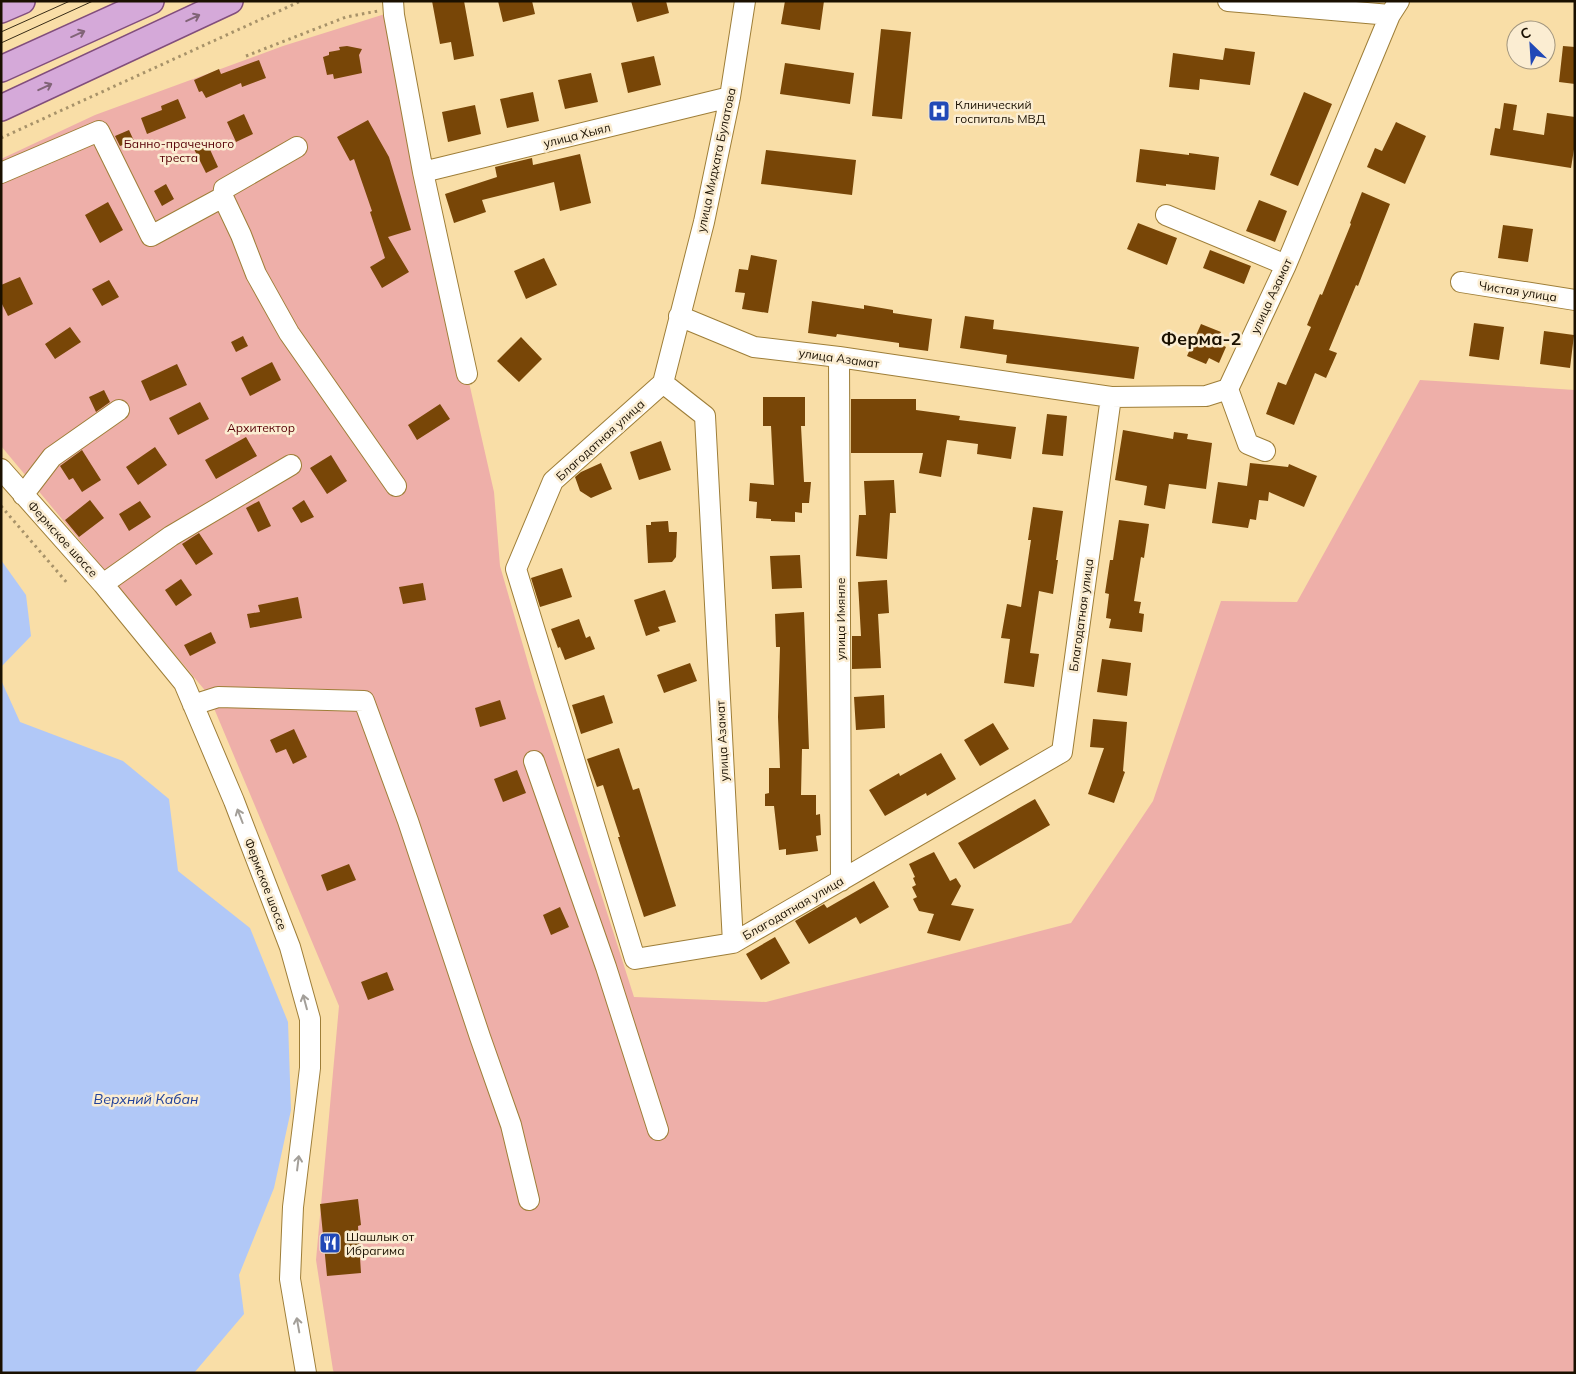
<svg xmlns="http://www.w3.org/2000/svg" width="1576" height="1374" font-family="Mulish,sans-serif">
<rect width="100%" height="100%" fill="#f9dea7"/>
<!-- green -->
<path fill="#eeafa9" d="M385,14L494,492L500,566L535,687L634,997L766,1002L1071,923L1153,801L1221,601L1297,602L1420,380L1575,390V1373H334L333,1370L316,1260L339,1006L208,694L1,446V159L95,115L283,46Z"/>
<!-- water -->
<path fill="#b1c8f7" d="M1,560L26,595L31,636L1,667Z
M1,680L20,722L123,761L169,799L178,871L250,928L288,1022L291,1110L274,1188L239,1275L244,1314L194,1373H1Z"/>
<!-- building -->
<path fill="#784607" d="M432,1H464L474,56L454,60L451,42L440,44Z
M498,1H532L535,14L503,22Z
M631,1H666L669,13L637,22Z
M785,1H824L820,30L781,24Z
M881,29L911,32L902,119L872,116Z
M347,46L362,49L359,55L362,73L334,79L333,74L327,75L323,57L329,55V52L340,50L339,47Z
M1563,46L1575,47V84L1559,82Z
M1225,48L1255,52L1250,85L1200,79L1199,90L1169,87L1173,53L1223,60Z
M654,56L661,85L628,93L621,63Z
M259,60L266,78L242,87L241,83L206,98L202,91L199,92L194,80L219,69L221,74Z
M785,63L854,73L850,104L780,94Z
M591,73L598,102L565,109L558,80Z
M533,92L539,121L507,128L500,99Z
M1304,92L1332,104L1298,186L1270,175Z
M178,99L186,118L147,134L141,118L162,110L161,106Z
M1504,103L1517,105L1513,130L1544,135L1547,113L1575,117V143L1571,168L1490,155L1495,128L1500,129Z
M475,105L481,134L448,142L442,112Z
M244,114L253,134L236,142L227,122Z
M368,120L389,157L411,230L388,237L409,272L382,288L370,267L385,258L370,212L372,211L354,159L350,161L337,137Z
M1396,122L1426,136L1405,184L1367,167L1375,148L1382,151Z
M129,130L134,141L120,146L115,136Z
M207,143L218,167L206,173L194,149Z
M1140,149L1189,155V153L1219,157L1215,190L1166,184V186L1136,182Z
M766,150L856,160L852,195L761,184Z
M580,154L591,203L560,211L554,182L482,200L486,212L454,223L445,194L497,177L495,167L532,158L533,165Z
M166,184L174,199L162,206L154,191Z
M1362,192L1390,204L1358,286L1356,285L1329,350L1337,353L1326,378L1315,373L1294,425L1266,414L1278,382L1286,385L1311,327L1307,325L1320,294L1322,295L1351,224L1350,223Z
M1259,200L1287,211L1275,242L1246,231Z
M108,202L123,230L100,243L85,215Z
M1138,223L1177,238L1167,265L1127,249Z
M1503,225L1533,229L1528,262L1498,258Z
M1210,250L1251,266L1244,284L1203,268Z
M751,255L777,260L768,313L742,309L745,293L735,292L739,269L748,270Z
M544,258L557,285L526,299L514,271Z
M20,277L33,304L8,316L1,302V285Z
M109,280L119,297L102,306L92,289Z
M812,301L864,309V305L893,310V313L932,319L928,351L899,347V343L837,334L836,337L808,333Z
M965,316L994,320L993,329L1139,347L1134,379L1006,363L1007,355L960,348Z
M1474,323L1504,327L1499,360L1469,356Z
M1201,324L1221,332L1216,342L1226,347L1219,363L1209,358L1206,364L1187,356Z
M70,327L81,342L55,359L45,344Z
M1544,331L1574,335L1570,368L1540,364Z
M243,336L248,346L236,352L231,342Z
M521,337L542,359L519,382L497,361Z
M272,362L281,380L250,396L241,378Z
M177,364L187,385L150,401L141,381Z
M104,390L110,402L96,412L89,397Z
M763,397H805V426H801L804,482H811L809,503H802V513L795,512V522L771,521V519L756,518L757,502L749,501L750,483L774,485L771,426H763Z
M851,399H916V410L960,416L959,420L1016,427L1011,459L977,454L978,444L947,440L941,477L919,473L923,453H851Z
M200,402L209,419L178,435L169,418Z
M440,404L450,419L417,440L408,425Z
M1047,414L1067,416L1063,456L1042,454Z
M1123,430L1173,439L1174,432L1188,434L1187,439L1212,443L1206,489L1169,484L1165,509L1144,505L1147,486L1115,480Z
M246,437L257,456L216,479L205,460Z
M661,441L671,470L639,480L630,452Z
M155,447L167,465L138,485L126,467Z
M82,450L101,480L82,492L73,478L69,480L60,466Z
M331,455L347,481L327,494L310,468Z
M601,463L612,489L591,498L580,491L575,477L581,472Z
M1250,463L1288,467L1289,464L1317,476L1304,507L1269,492L1268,501L1259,500L1256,520L1250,519L1248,528L1212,523L1218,482L1247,486Z
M894,480L896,513H890L887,559L856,556L859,515H866L864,481Z
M90,500L104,518L79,537L65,520Z
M304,500L314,517L301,523L292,508Z
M140,501L151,517L129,531L119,514Z
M259,501L271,526L258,532L246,508Z
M1033,507L1063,511L1056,560H1058L1053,594L1039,591L1030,653L1039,654L1034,687L1004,683L1010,639L1001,638L1007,604L1021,607L1031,540H1028Z
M1119,520L1149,524L1144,558L1141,557L1134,601L1141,602L1139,613L1144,614L1142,632L1109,628L1111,619L1106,618L1109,594L1105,593L1110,560H1113Z
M668,521L669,532H677L676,557L672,562L648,563L646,525H651V522Z
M199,533L213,554L196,565L182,544Z
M800,555L802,588L772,589L770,556Z
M562,568L572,597L540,607L531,578Z
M181,579L192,595L176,606L165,590Z
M887,580L889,613L878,614L881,668L852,669V636H861L858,582Z
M423,583L426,600L403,604L399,587Z
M665,590L676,622L658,627L660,631L646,636L634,600Z
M298,597L302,618L250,628L247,614L260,612L258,605Z
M804,612L809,749H802L801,795H816V815L820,814L821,835L816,836L818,851L786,855V849L779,850L774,806H765V794L769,793V768H780L778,717L780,647H776L775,614Z
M579,619L586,638L590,636L595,649L565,660L560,647L558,648L551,629Z
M211,632L216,643L190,656L184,645Z
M1102,659L1131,663L1127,696L1097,692Z
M690,663L697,681L664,693L657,675Z
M604,695L613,723L581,734L572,705Z
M884,695L885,728L856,730L854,697Z
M500,700L506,719L480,727L475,708Z
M1093,719L1127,722L1123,771L1125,772L1114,803L1088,794L1104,748L1090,747Z
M993,723L1009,749L980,766L964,740Z
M294,729L307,757L293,764L286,749L276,753L270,740Z
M619,748L633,790L639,788L676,906L644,917L618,837H620L603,785L597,787L587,759Z
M941,753L956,779L927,796L926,793L885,816L869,790L899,773L900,776Z
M517,770L526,793L503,802L494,779Z
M1035,799L1050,825L974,869L958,843Z
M934,852L950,881L956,878L961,886L951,905L974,909L960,941L927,933L934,914L919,911L913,899L917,897L912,887L916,885L913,878L915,877L909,864Z
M349,864L356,880L327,891L321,875Z
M874,881L889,907L860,924L856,917L809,944L795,921L824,904L827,908Z
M560,907L569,927L551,935L543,915Z
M775,937L790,963L761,980L746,954Z
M387,972L394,990L368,1000L361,982Z
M358,1199L361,1225L358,1226L361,1273L327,1276L320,1204Z"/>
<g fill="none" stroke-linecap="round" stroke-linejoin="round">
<!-- minor casing -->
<g stroke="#9e7e38" stroke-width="22">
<path id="minor" d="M393,1L394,15L423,172L467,374
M1228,1L1390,15
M297,147L224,189L223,197L241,235L256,274L289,333L396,486
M423,172L730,97
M1,173L99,131L151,236L223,197
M1166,215L1286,265
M1461,282L1575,300
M679,316L754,347L839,357L1111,397L1206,396L1228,389L1286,265L1390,15L1399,1
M839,357L841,881
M663,383L553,481L516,569L635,959L733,943L1062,752L1111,397
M1228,389L1248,444L1265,451
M1,469L103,584L184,683L234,801L290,947L310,1019V1068L293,1207L290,1279L306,1373
M23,495L52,457L119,410
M103,584L171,536L291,465
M193,705L218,697L364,701L408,821L480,1037L511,1125L529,1200
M534,761L606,967L658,1130
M733,943L705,416L663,383L704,222L730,97L745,1"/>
</g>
<!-- major casing -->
<g stroke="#814e7c" stroke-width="28">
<path id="major" d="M1,10L22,1
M1,69L151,1
M1,108L230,1"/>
</g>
<!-- path -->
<path stroke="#a79269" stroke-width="3" stroke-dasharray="2.5 4" stroke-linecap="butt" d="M246,56L346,17L378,11
M1,138L301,1
M1,506L68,584"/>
<!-- minor -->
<use href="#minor" stroke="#fff" stroke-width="20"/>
<!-- major -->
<use href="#major" stroke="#d5a9d9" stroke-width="25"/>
<!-- tram -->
<path stroke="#372b16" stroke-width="1" d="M1,32L70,1
M1,43L93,1"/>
</g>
<!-- one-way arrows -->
<defs><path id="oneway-shaft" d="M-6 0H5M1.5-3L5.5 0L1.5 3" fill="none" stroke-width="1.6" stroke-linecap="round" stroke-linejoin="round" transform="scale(1.25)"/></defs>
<g stroke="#816477">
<use href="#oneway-shaft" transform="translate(193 18) rotate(-25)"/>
<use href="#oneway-shaft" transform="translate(78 34) rotate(-24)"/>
<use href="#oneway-shaft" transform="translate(45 87) rotate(-25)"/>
</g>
<g stroke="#a39f99">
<use href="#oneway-shaft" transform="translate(240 816) rotate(-111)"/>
<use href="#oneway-shaft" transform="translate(305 1002) rotate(-105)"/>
<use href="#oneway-shaft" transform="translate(298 1163) rotate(-83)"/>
<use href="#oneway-shaft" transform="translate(298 1325) rotate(-100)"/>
</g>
<!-- icons -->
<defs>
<g id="hospital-square" transform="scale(1.125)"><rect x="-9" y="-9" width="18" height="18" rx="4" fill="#2149b7" stroke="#fbedd2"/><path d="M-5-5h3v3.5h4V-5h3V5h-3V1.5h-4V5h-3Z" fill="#fff"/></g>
<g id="restaurant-square" transform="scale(1.125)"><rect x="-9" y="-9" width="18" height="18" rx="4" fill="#2149b7" stroke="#fbedd2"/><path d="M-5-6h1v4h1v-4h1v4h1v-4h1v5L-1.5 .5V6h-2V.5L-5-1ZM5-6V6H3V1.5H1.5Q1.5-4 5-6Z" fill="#fff"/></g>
</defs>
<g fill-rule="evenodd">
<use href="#hospital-square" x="939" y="111"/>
<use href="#restaurant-square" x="330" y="1243"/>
</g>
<g text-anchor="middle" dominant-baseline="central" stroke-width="5" stroke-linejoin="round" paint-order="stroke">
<!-- poi labels -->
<g font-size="12" fill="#1a1000" stroke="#fbedd2" text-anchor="start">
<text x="955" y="104">Клинический<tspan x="955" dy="14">госпиталь МВД</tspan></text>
<text x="346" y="1236">Шашлык от<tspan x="346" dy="14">Ибрагима</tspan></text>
</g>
<!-- street labels -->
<g font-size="12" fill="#1a1000" stroke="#fbedd2">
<text transform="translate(577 135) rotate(-14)">улица Хыял</text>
<text transform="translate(716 160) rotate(-78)">улица Мидхата Булатова</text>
<text transform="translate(1518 291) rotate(9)">Чистая улица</text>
<text transform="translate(1271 296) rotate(-65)">улица Азамат</text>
<text transform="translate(839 358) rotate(8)">улица Азамат</text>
<text transform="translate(600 440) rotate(-42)">Благодатная улица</text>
<text transform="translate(63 539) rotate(48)">Фермское шоссе</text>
<text transform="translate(1081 615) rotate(-82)">Благодатная улица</text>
<text transform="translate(840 619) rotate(-90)">улица Имянле</text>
<text transform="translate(722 741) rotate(-93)">улица Азамат</text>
<text transform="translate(266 884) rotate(69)">Фермское шоссе</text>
<text transform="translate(793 908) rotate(-30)">Благодатная улица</text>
</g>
<!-- park labels -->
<g font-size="12" fill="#570006" stroke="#fbedd2">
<text x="179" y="143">Банно-прачечного<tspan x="179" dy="14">треста</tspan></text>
<text x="261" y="427">Архитектор</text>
</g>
<!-- water labels -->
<g font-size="14" font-style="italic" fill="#204199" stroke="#fbedd2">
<text x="146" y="1099">Верхний Кабан</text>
</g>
<!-- district labels -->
<g font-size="18" font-weight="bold" fill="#1a1000" stroke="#fbedd2">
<text x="1201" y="338">Ферма-2</text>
</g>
</g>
<!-- border -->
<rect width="1576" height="1374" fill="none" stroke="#1a1000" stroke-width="5"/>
<!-- north arrow -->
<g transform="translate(1531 45) rotate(335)"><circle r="24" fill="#fbedd2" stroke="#a1957e"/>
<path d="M0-4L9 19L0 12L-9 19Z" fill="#2149b7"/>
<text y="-8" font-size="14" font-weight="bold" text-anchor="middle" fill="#1a1000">С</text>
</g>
</svg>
